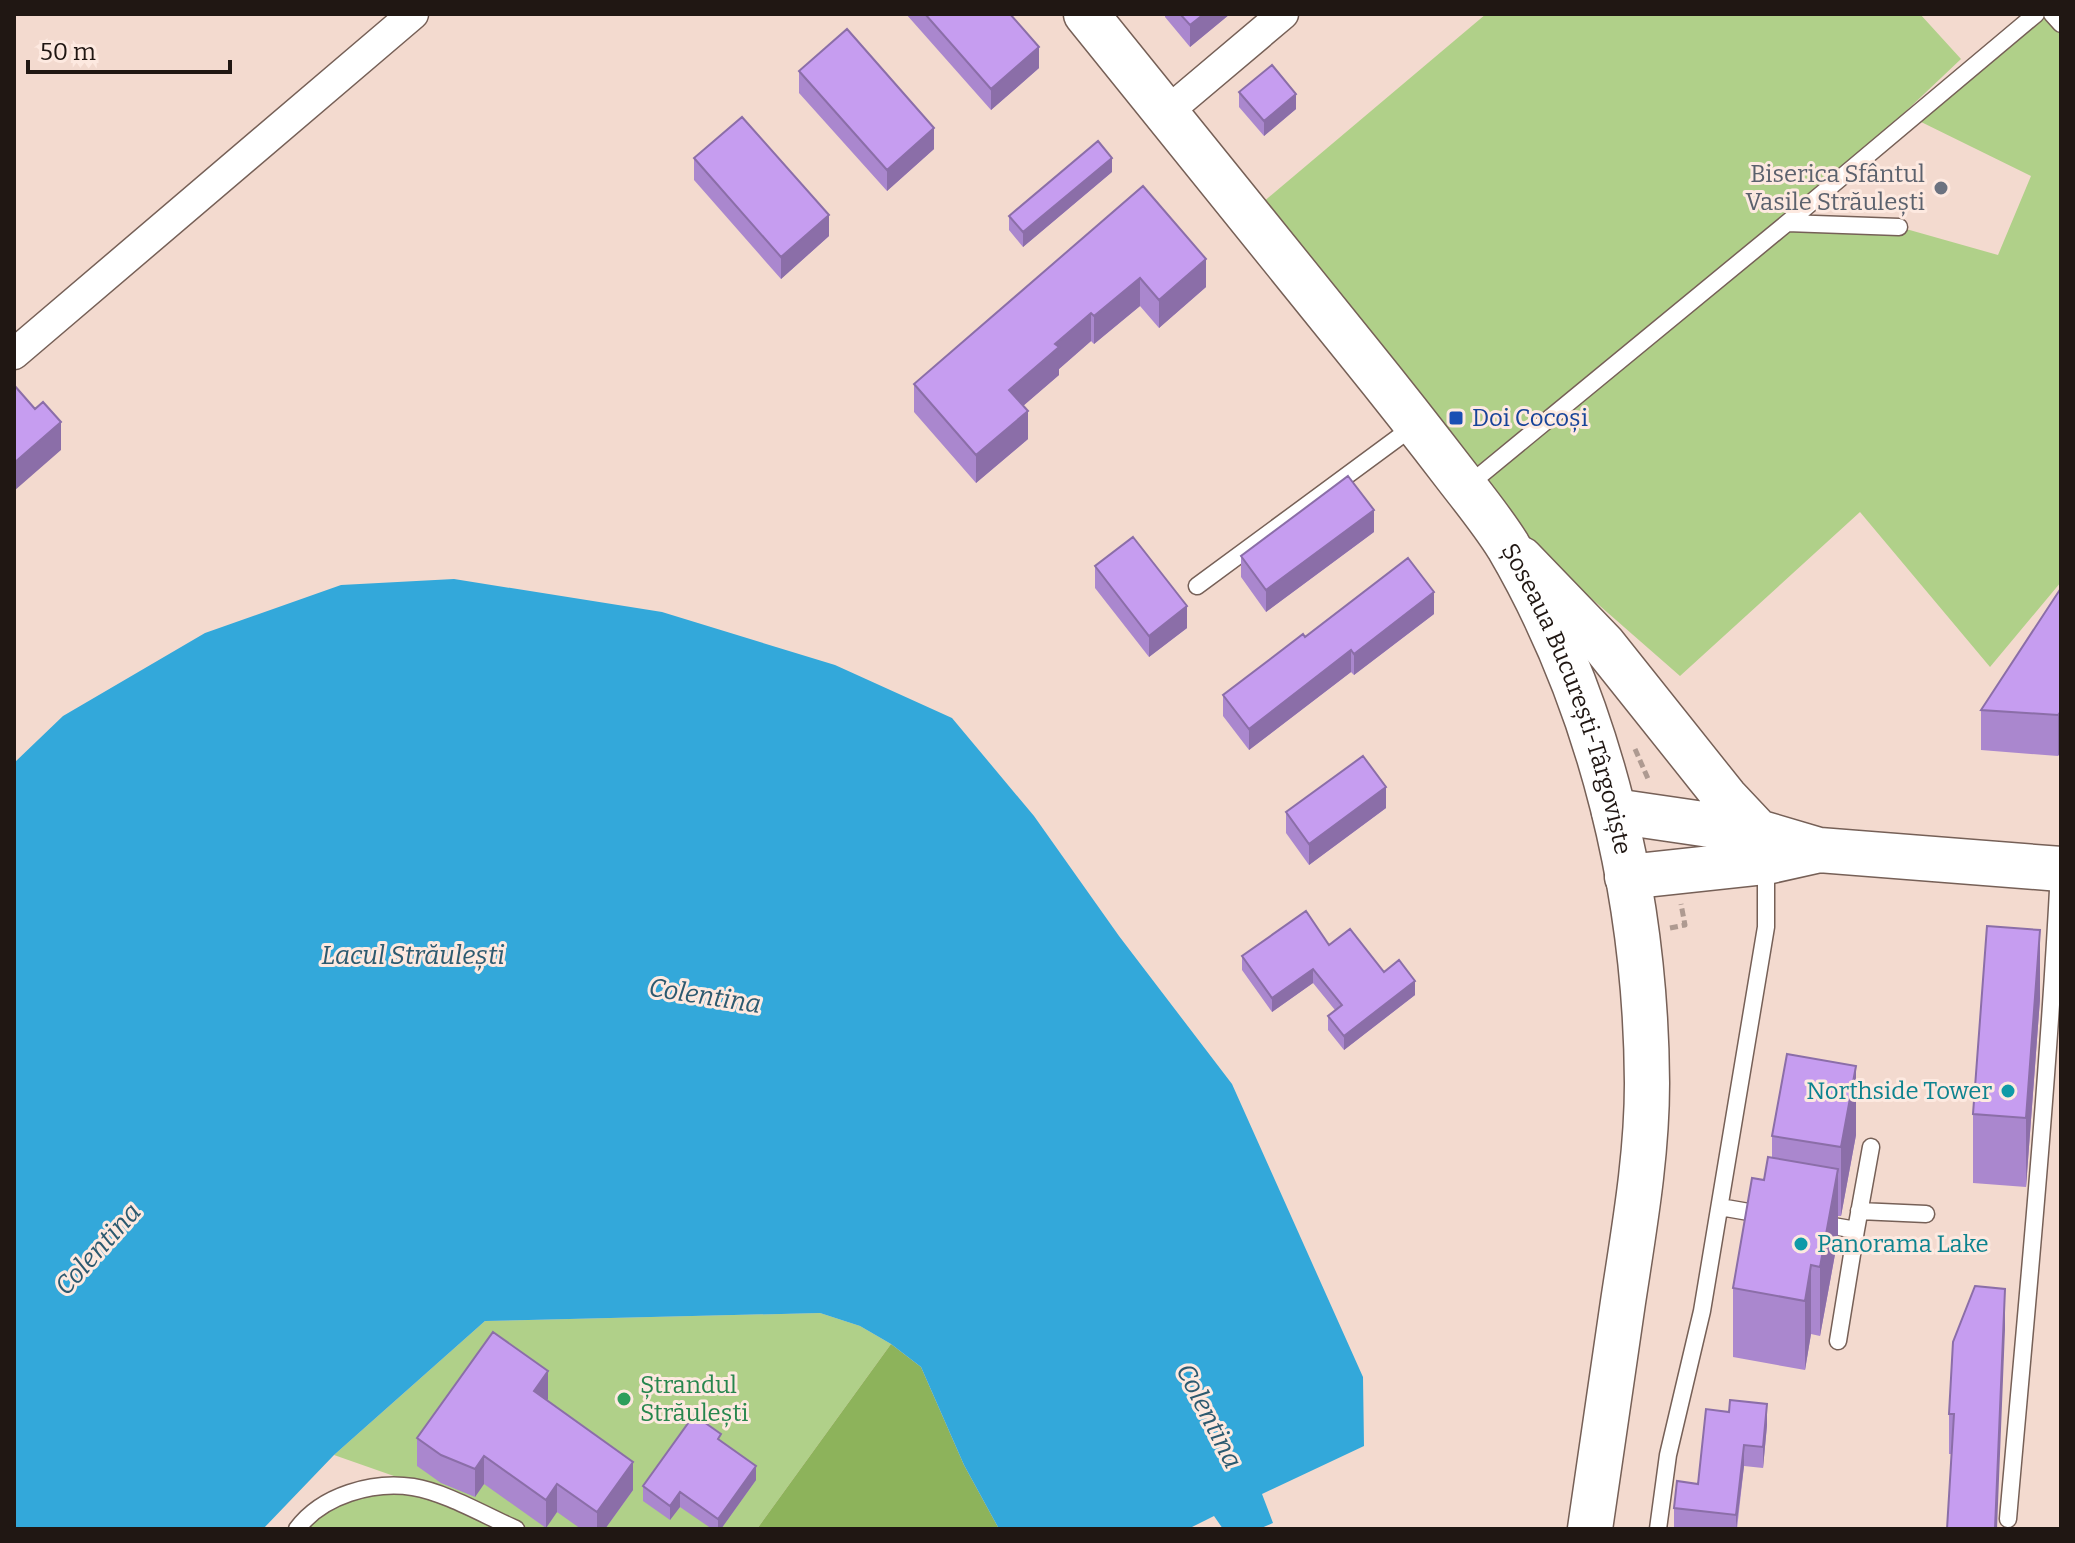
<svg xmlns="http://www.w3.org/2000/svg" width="2075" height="1543" font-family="Bitter,serif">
<rect width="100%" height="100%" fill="#f3dacf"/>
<!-- green -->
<path fill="#b0d089" d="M1486,14H1920L1961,59L1788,223L1899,227L1998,255L2031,176L1913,118L2032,14H2052L2061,23V582L1990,667L1860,512L1680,676L1465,488L1249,214Z
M820,1313L860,1326L891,1344L757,1529H298L319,1507L411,1482L334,1455L485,1321Z"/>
<!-- forest -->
<path fill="#8db35b" d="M891,1344L921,1367L964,1465L999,1529H757Z"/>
<!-- water -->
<path fill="#33a8da" d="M454,579L662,612L835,665L952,718L1034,816L1119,936L1232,1084L1363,1377L1364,1446L1262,1494L1273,1523L1259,1529H1223L1214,1516L1188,1529H999L964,1465L921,1367L891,1344L860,1326L820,1313L485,1321L334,1455L263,1529H14V763L63,716L205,633L341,585Z"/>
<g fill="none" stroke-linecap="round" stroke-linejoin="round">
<!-- service casing -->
<g stroke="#766057" stroke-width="19">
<path id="service" d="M2052,14L2061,24
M1787,223L1899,227
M1466,487L1787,223L2036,14
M1197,586L1414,426
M1720,1207L1766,1215
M1859,1211L1926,1214
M1816,1223L1856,1230L1838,1341
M1856,1230L1871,1147
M2008,1519C2027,1303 2048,1087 2059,871
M297,1529C322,1495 373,1481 413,1487C445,1492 486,1516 516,1529
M1658,1529L1668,1455L1702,1311L1766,927V864"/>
</g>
<!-- minor casing -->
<g stroke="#766057" stroke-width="33">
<path id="minor" d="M1167,112L1283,14
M14,354L413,14"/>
</g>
<!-- secondary casing -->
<g stroke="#766057" stroke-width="47">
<path id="secondary" d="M1521,559L1603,644L1725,797L1758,832
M1614,811L1758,832L1819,850L2061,869
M1627,877L1766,862L1815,851"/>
</g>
<!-- primary casing -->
<g stroke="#766057" stroke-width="47">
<g id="primary">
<path id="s1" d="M1086,14C1177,126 1268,238 1358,351C1392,393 1425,435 1458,478C1475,500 1493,522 1508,546C1602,707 1646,898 1647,1083C1647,1157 1634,1229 1623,1302C1612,1378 1601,1453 1590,1529"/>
</g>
</g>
<!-- path -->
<path stroke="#ae9a91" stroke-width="5" stroke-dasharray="8 4" stroke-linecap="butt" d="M1635,749L1649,781
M1670,928L1685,925L1681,904"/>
<!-- service -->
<use href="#service" stroke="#fff" stroke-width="16"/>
<!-- minor -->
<use href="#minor" stroke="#fff" stroke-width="30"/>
<!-- secondary -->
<use href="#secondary" stroke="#fff" stroke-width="44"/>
<!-- primary -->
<use href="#primary" stroke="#fff" stroke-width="44"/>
</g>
<!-- wall -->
<path fill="#aa87ce" d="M906,14H1010L1039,68L991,110Z
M1165,14H1230L1190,47L1165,17Z
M799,71L934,149L887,191L799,93Z
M1239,92L1296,109L1264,136L1239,107Z
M694,158L829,236L781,279L694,180Z
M1112,172L1023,247L1009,230V216Z
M1143,186L1206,287L1159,328L1140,306L1094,344L1091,341L1059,369V375L1023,406L1028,439L976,483L914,412V384Z
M1374,532L1266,612L1241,577V556Z
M1095,566L1187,628L1149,657L1095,588Z
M2061,588V751L2058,756L1981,750V710Z
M1434,614L1354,675L1351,672L1249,750L1223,716V695L1305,637Z
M1386,808L1309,865L1286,833V812Z
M1329,945L1384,972L1415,995L1344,1050L1328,1030V1016L1335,1010L1313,983L1272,1012L1242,970V956Z
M2040,999L2026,1187L1973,1183V1114Z
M1856,1135L1841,1216H1838V1238L1820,1336L1811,1334L1805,1370L1733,1357V1288L1764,1180L1772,1158V1136Z
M2005,1329L1952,1454H1949V1414Z
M548,1399L547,1401L633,1490L605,1529H581L557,1512L546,1528L484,1484L475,1497L441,1483L417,1466V1438Z
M1767,1425L1763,1468L1744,1466L1737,1529H1674V1508L1698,1484Z
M721,1442L756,1480L721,1529H712L680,1507L670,1520L643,1501V1486Z"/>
<!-- shaded-wall -->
<path fill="#8b6ea8" d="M1204,14H1230L1190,47V25Z
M1039,47V68L991,110V89Z
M1296,94V109L1264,136V121Z
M934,128V149L887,191V170Z
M1112,158V172L1023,247V232Z
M829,215V236L781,279V257Z
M1206,259V287L1159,328V300Z
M1140,278V306L1094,344V316Z
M1091,313V341L1059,369V375L1009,418V390L1055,344Z
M1028,411V439L976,483V455Z
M61,422V450L14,491V463Z
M1374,510V532L1266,612V590Z
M1434,592V614L1354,675V654Z
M1187,606V628L1149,657V636Z
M1351,650V672L1249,750V729Z
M2061,711V751L2058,756V715Z
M1386,787V808L1309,865V844Z
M2040,930V999L2026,1187V1118Z
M1313,969V983L1272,1012V998Z
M1415,981V995L1344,1050V1036Z
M1856,1066V1135L1841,1216V1147Z
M1838,1169V1238L1820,1336V1267Z
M1811,1265V1334L1805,1370V1301Z
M2005,1289V1329L1997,1529H1995Z
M548,1371V1399L534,1419V1391Z
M1767,1404V1425L1763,1468V1447Z
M1744,1445V1466L1736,1529V1515Z
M484,1456V1484L475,1497V1469Z
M633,1462V1490L605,1529H597V1512Z
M756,1466V1480L721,1529H718V1519Z
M557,1484V1512L546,1528V1500Z
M680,1492V1507L670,1520V1506Z"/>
<!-- building -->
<path fill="#c69df0" stroke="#8b6ea8" stroke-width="2" d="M925,14H1010L1039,47L991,89Z
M1180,14H1204L1190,25Z
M847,29L934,128L887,170L799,71Z
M1272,65L1296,94L1264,121L1239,92Z
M742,117L829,215L781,257L694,158Z
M1098,141L1112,158L1023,232L1009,216Z
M1143,186L1206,259L1159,300L1140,278L1094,316L1091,313L1055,344L1059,347L1009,390L1028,411L976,455L914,384Z
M14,385L35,409L43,402L61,422L14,463Z
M1348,476L1374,510L1266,590L1241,556Z
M1133,537L1187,606L1149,636L1095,566Z
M1408,558L1434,592L1354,654L1351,650L1249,729L1223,695L1303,634L1305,637Z
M2061,588V711L2058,715L1981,710Z
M1363,756L1386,787L1309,844L1286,812Z
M1306,911L1329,945L1350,929L1384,972L1399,960L1415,981L1344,1036L1328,1016L1342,1005L1313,969L1272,998L1242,956Z
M1987,926L2040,930L2026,1118L1973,1114Z
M1787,1054L1856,1066L1841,1147L1772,1136Z
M1768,1157L1838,1169L1820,1267L1811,1265L1805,1301L1733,1288L1752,1178L1764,1180Z
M1975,1286L2005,1289L1995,1529H1947L1954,1414H1949L1953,1342Z
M493,1332L548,1371L534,1391L633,1462L597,1512L557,1484L546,1500L484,1456L475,1469L441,1455L417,1438Z
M1730,1400L1767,1404L1763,1447L1744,1445L1736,1515L1674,1508L1677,1481L1698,1484L1706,1409L1729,1412Z
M694,1415L721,1434L718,1439L756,1466L718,1519L680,1492L670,1506L643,1486Z"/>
<!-- markers -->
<circle fill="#6b7280" stroke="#fde9e0" stroke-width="3" cx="1941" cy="188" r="8"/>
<rect fill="#1a4fb4" stroke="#fde9e0" stroke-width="3" x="1448" y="410" width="16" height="16" rx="4"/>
<g fill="#0f9aa8" stroke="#fde9e0" stroke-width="3">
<circle cx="2008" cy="1091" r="8"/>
<circle cx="1801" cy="1244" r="8"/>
</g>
<circle fill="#2e9e5b" stroke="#fde9e0" stroke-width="3" cx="624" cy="1399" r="8"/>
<g text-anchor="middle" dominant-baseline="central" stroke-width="6" stroke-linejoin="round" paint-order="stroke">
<!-- worship labels -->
<g font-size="24" fill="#5b616d" stroke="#fde9e0" text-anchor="end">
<text x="1925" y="174">Biserica Sfântul<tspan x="1925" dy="28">Vasile Străulești</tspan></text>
</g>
<!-- transit labels -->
<g font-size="24" fill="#164399" stroke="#fde9e0" text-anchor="start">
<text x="1472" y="418">Doi Cocoși</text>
</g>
<!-- street labels -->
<g font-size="24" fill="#201713" stroke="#fde9e0">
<text stroke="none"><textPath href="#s1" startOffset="844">Șoseaua București-Târgoviște</textPath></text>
</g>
<!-- culture labels -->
<g font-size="24" fill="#0d838f" stroke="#fde9e0" text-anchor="end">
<text x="1992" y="1091">Northside Tower</text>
<text x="1817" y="1244" text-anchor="start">Panorama Lake</text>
</g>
<!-- leisure labels -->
<g font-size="24" fill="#27864d" stroke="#fde9e0" text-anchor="start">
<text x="640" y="1385">Ștrandul<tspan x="640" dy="28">Străulești</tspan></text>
</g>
<!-- water labels -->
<g font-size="26" font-style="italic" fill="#2c596f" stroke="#fde9e0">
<text x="413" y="955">Lacul Străulești</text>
<text transform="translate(705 996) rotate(9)">Colentina</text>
<text transform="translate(98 1249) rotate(-48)">Colentina</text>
<text transform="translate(1209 1416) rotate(63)">Colentina</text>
</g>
</g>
<!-- border -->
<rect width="2075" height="1543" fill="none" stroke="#201713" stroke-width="32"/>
<!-- scale -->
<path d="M28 60v12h202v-12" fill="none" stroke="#201713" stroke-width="4"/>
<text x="40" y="60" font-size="24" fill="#201713" stroke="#fde9e0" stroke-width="6" paint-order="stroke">50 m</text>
</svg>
